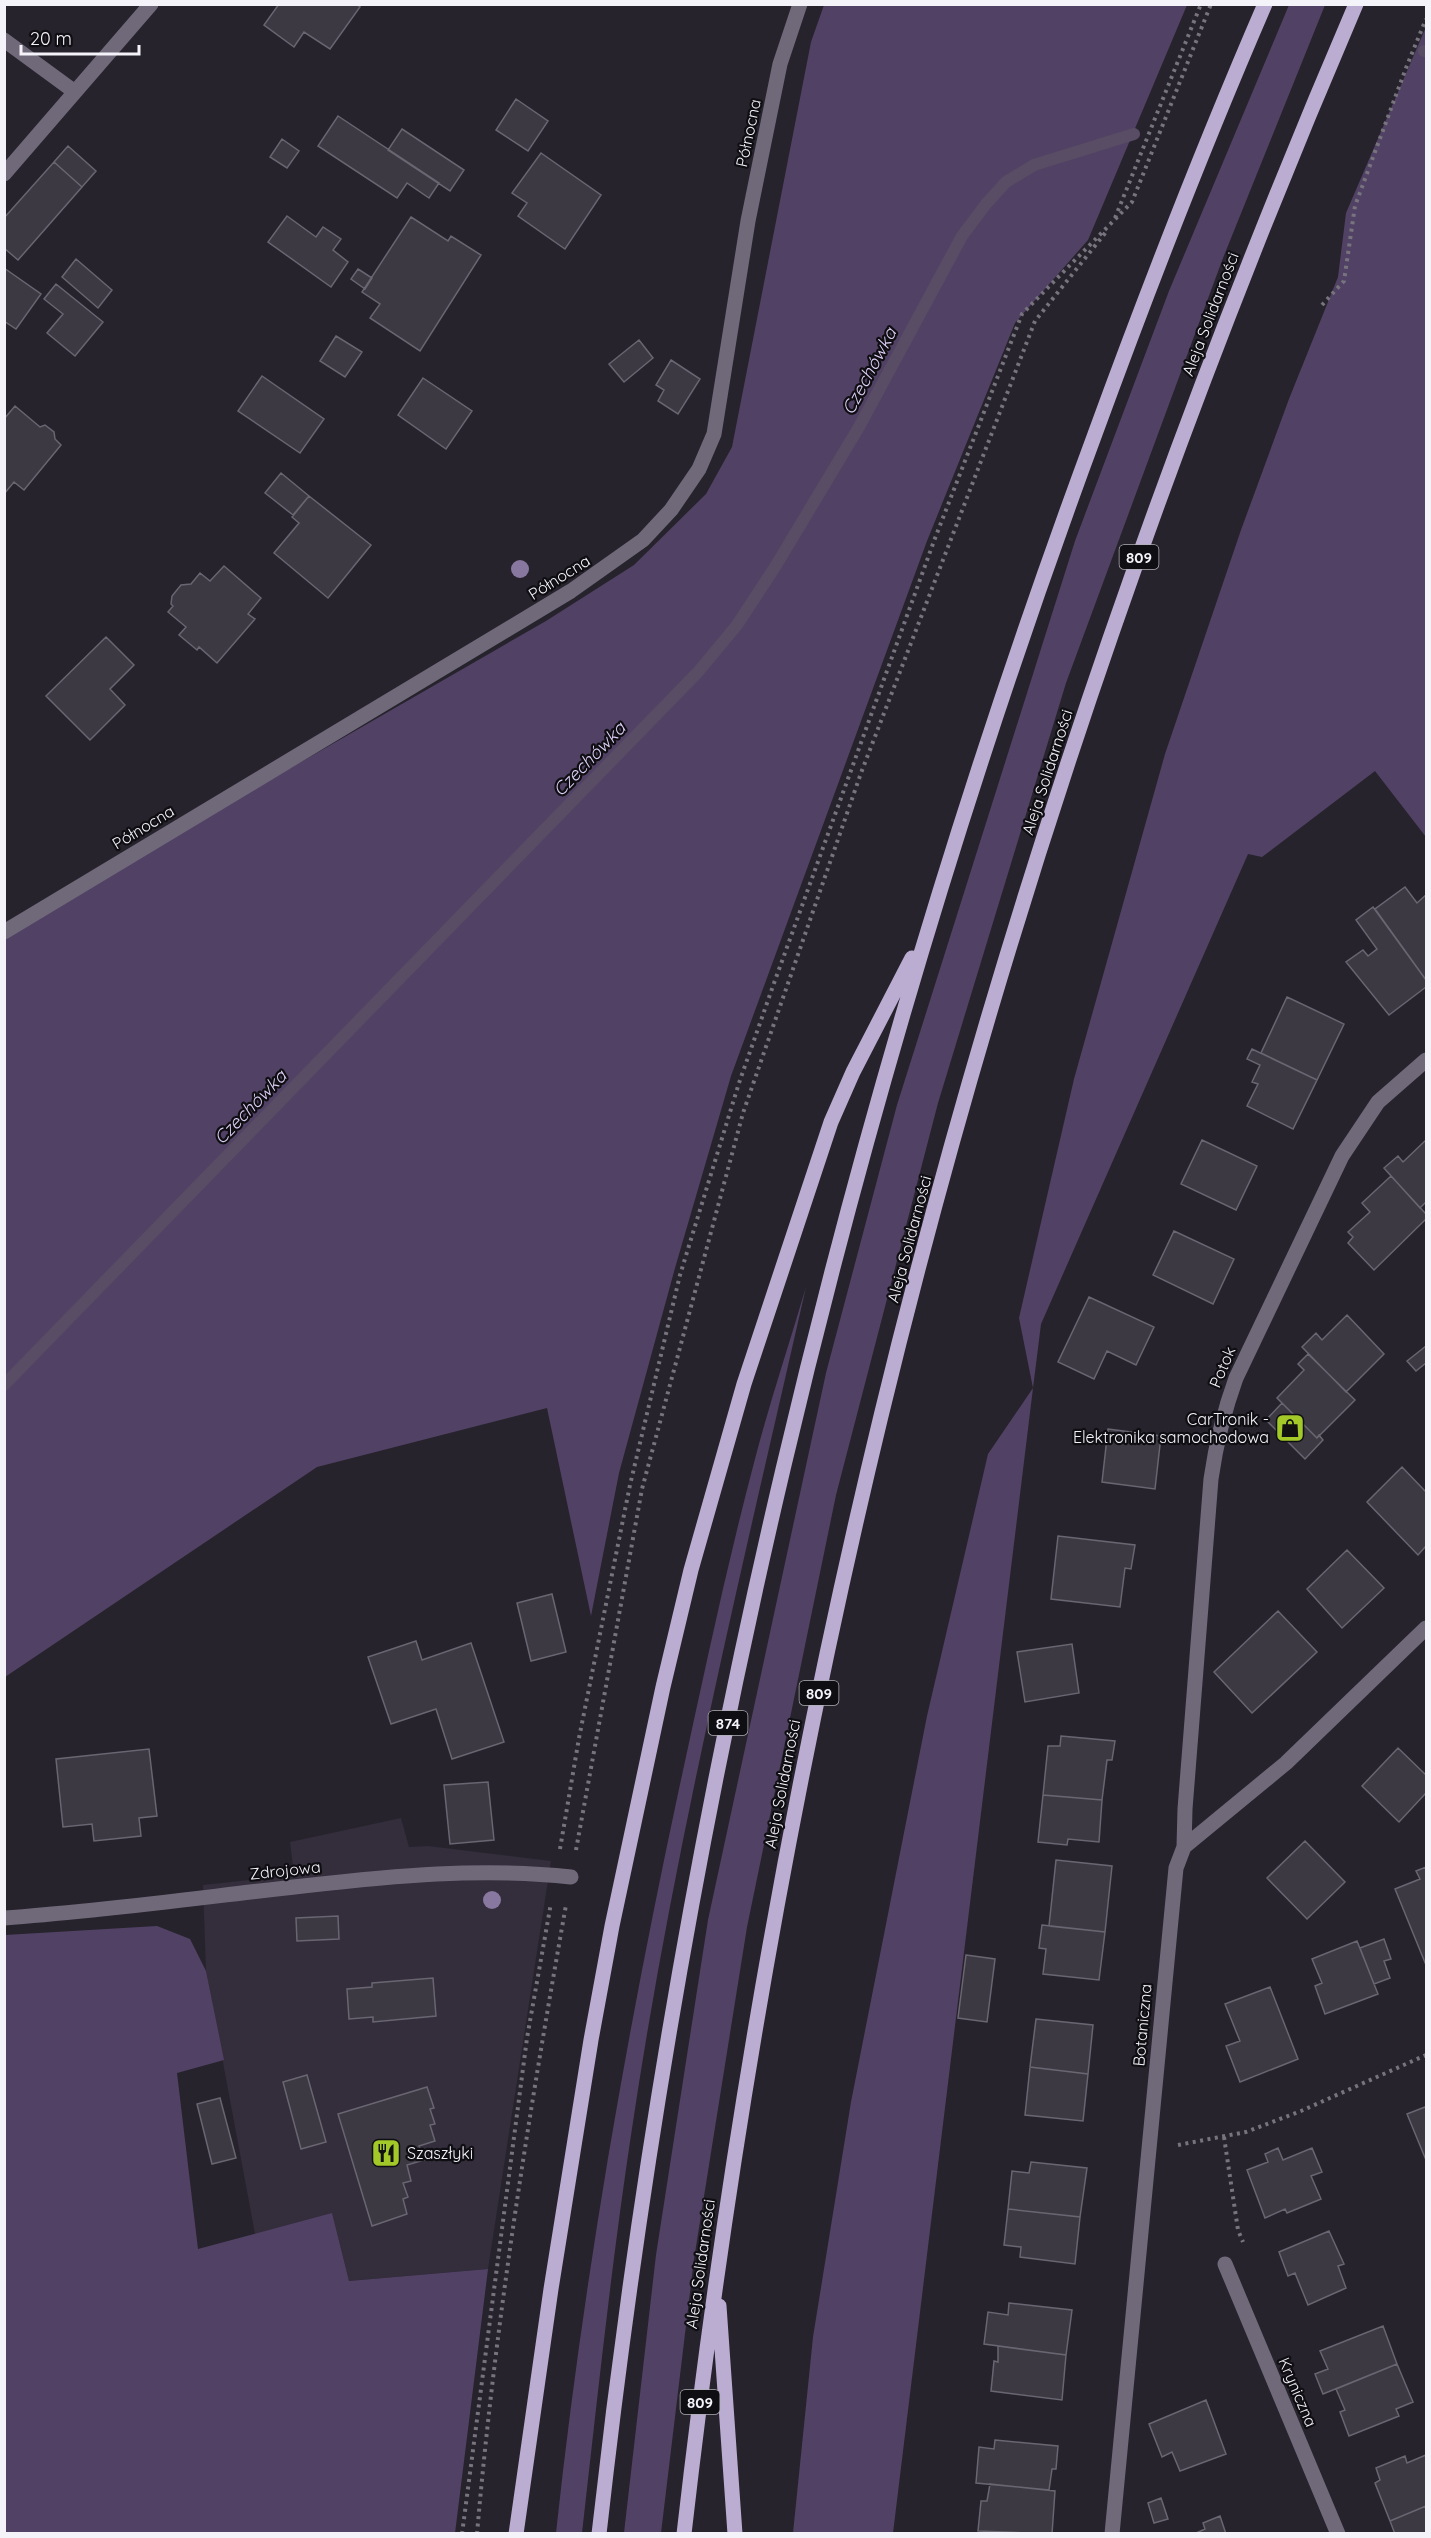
<svg xmlns="http://www.w3.org/2000/svg" width="1431" height="2538" font-family="Quicksand,sans-serif">
<rect width="100%" height="100%" fill="#27232d"/>
<!-- built -->
<path fill="#332d3c" d="M401,1818L409,1847L428,1846L551,1861L488,2269L349,2281L332,2214L255,2234L206,1971L203,1885L294,1875L290,1842Z"/>
<!-- green -->
<path fill="#514265" d="M824,5H1187L1088,240L1015,323L927,541L731,1076L675,1268L619,1473L591,1616L547,1408L317,1467L5,1677L4,933L546,621L634,565L706,494L732,447L811,42Z
M1289,5H1325L1223,258L1066,683L938,1103L836,1495L747,1927L694,2259L661,2533H624L656,2255L708,1920L826,1373L897,1105L1075,541L1169,291Z
M1426,27V837L1375,771L1262,857L1248,854L1041,1324L1033,1388L893,2533H793L813,2337L851,2102L927,1716L988,1454L1033,1388L1019,1318L1074,1079L1165,754L1241,530L1289,399L1338,277L1346,213Z
M806,1287C742,1569 673,1850 631,2135C611,2268 597,2401 582,2533H556C583,2283 626,2036 679,1789C703,1679 726,1568 755,1459C770,1401 789,1345 806,1287Z
M157,1926L190,1939L206,1971L224,2060L177,2073L198,2249L332,2213L349,2281L488,2269L455,2533H5V1935Z"/>
<g fill="none" stroke-linecap="round" stroke-linejoin="round">
<!-- stream -->
<path stroke="#584d64" stroke-width="12" d="M1424,51H1426
M4,1385L698,672L737,625L775,567L859,427L962,236L986,204L1006,182L1034,165L1134,134"/>
</g>
<!-- building -->
<path fill="#3d3943" stroke="#696571" stroke-width="1.5" d="M279,4H356L360,7L330,49L304,32L294,47L264,25Z
M516,99L548,121L528,151L496,130Z
M338,116L439,183L429,198L407,183L397,198L318,146Z
M402,129L464,170L450,191L388,150Z
M282,139L299,151L287,168L270,157Z
M68,146L96,171L82,187L54,162Z
M541,153L601,195L565,249L518,216L527,203L512,193Z
M54,162L82,187L18,260L4,248V218Z
M287,216L316,237L323,227L341,239L333,250L348,262L331,287L268,242Z
M411,217L448,241L451,236L481,255L420,351L370,318L380,304L362,292Z
M76,259L112,290L98,308L62,277Z
M4,268L41,294L16,329L4,321Z
M358,269L372,278L365,289L351,279Z
M56,284L103,322L75,356L47,333L63,314L44,299Z
M336,336L362,352L345,377L320,361Z
M639,340L653,358L624,382L609,364Z
M671,360L700,379L678,414L658,401L664,390L656,385Z
M262,376L324,419L300,453L238,411Z
M423,378L472,411L446,449L398,415Z
M15,406L40,427L45,425L54,432L55,439L61,445L24,490L14,482L4,494V419Z
M281,473L309,496L293,515L265,493Z
M309,496L371,545L328,598L274,553L299,523L292,517Z
M224,566L261,598L248,614L255,619L217,663L199,647L197,650L179,635L186,627L168,612L173,606L171,604L172,596L181,585L191,584L200,573L210,581Z
M106,637L134,665L110,689L125,705L90,740L46,696Z
M1405,887L1417,903L1426,895V980L1375,909Z
M1373,907L1426,980V987L1389,1015L1346,962L1363,950L1368,956L1377,949L1356,920Z
M1287,997L1344,1024L1317,1080L1261,1053Z
M1252,1049L1317,1080L1293,1129L1247,1106L1258,1084L1252,1082L1260,1065L1247,1059Z
M1202,1140L1257,1166L1236,1210L1181,1184Z
M1426,1140V1202L1420,1208L1384,1168L1398,1156L1403,1162Z
M1391,1176L1426,1214V1219L1374,1270L1348,1243L1353,1237L1348,1232L1370,1212L1362,1203Z
M1174,1231L1234,1259L1213,1304L1153,1275Z
M1089,1297L1154,1327L1136,1365L1107,1351L1094,1379L1058,1362Z
M1347,1315L1384,1354L1346,1392L1302,1347L1316,1333L1322,1340Z
M1426,1346V1363L1416,1371L1407,1361Z
M1308,1354L1355,1400L1317,1438L1277,1398L1304,1370L1298,1364Z
M1282,1403L1317,1438L1319,1435L1323,1440L1305,1459L1266,1420Z
M1108,1429L1161,1436L1155,1489L1102,1482Z
M1402,1467L1426,1492V1546L1418,1555L1367,1502Z
M1058,1536L1135,1545L1131,1569L1125,1568L1120,1607L1051,1599Z
M1347,1550L1384,1588L1342,1628L1307,1589Z
M552,1594L566,1652L531,1661L517,1603Z
M1278,1611L1317,1652L1252,1713L1214,1672Z
M416,1641L422,1660L471,1643L504,1742L452,1759L436,1709L391,1724L368,1657Z
M1072,1644L1079,1693L1025,1702L1017,1652Z
M1061,1736L1115,1741L1112,1760H1107L1102,1800L1043,1795L1048,1746H1060Z
M1398,1748L1426,1775V1793L1399,1822L1362,1786Z
M149,1749L157,1816L139,1818L141,1836L94,1841L92,1824L63,1827L56,1759Z
M488,1782L494,1840L450,1844L444,1785Z
M1043,1795L1102,1800L1099,1842L1068,1839L1067,1845L1038,1842Z
M1305,1841L1345,1882L1307,1919L1267,1878Z
M1056,1860L1112,1866L1105,1932L1049,1926Z
M1426,1867V1965L1395,1889L1420,1879L1416,1871Z
M338,1916L339,1939L297,1941L296,1918Z
M1042,1925L1105,1932L1099,1980L1043,1974L1046,1949L1039,1948Z
M1384,1939L1391,1959L1384,1961L1390,1978L1374,1984L1360,1948Z
M1357,1941L1378,1994L1325,2014L1315,1986L1322,1983L1312,1959Z
M966,1955L995,1959L987,2022L958,2018Z
M433,1978L436,2016L373,2022V2017L349,2019L347,1989L372,1987V1983Z
M1270,1987L1298,2059L1240,2082L1226,2046L1240,2041L1225,2004Z
M1036,2019L1093,2025L1088,2074L1030,2067Z
M1030,2067L1088,2074L1083,2121L1025,2115Z
M307,2075L326,2142L301,2149L283,2082Z
M427,2087L434,2108L430,2109L435,2124L430,2125L435,2141L419,2146L424,2160L407,2165L411,2181L403,2183L408,2197L403,2199L407,2214L372,2226L338,2114Z
M220,2098L236,2158L212,2164L197,2104Z
M1425,2107L1426,2109V2160L1407,2114Z
M1278,2148L1283,2160L1312,2148L1322,2172L1311,2176L1321,2199L1287,2213L1285,2209L1265,2218L1247,2170L1268,2162L1265,2154Z
M1031,2162L1087,2168L1080,2217L1008,2209L1012,2171L1029,2173Z
M1008,2209L1080,2217L1075,2264L1020,2257L1021,2247L1004,2245Z
M1329,2231L1344,2264L1338,2266L1346,2288L1308,2305L1295,2273L1288,2276L1279,2252Z
M1009,2303L1072,2310L1066,2355L984,2344L988,2312L1008,2315Z
M1383,2326L1397,2364L1323,2394L1315,2374L1328,2369L1320,2351Z
M998,2346L1066,2355L1062,2400L991,2391L994,2361L998,2362Z
M1397,2364L1413,2402L1396,2409L1399,2416L1349,2436L1340,2412L1345,2410L1336,2389Z
M1206,2400L1226,2454L1180,2471L1172,2452L1162,2457L1149,2424Z
M995,2440L1058,2446L1056,2469H1052L1049,2490L976,2483L979,2447L994,2449Z
M1426,2455V2506L1390,2521L1375,2483L1380,2480L1376,2468L1405,2456L1407,2463Z
M990,2484L1055,2491L1052,2534L978,2531L981,2501H987Z
M1161,2498L1168,2519L1154,2523L1148,2503Z
M1426,2506V2534H1395L1390,2521Z
M1220,2516L1226,2534H1194L1205,2529L1203,2523Z"/>
<g fill="none" stroke-linecap="round" stroke-linejoin="round">
<!-- path -->
<path stroke="#77747d" stroke-width="4" stroke-dasharray="3 4.5" stroke-linecap="butt" d="M1115,218L1201,4
M1322,305L1344,281L1355,206L1406,68L1426,19
M560,1849L579,1738L630,1485L680,1275L739,1083L773,986L934,541L1022,314L1132,202L1211,4
M576,1850L642,1489L743,1113L861,773L1035,321L1106,232
M1224,2137L1238,2230L1243,2242
M1178,2145L1246,2132L1301,2111L1426,2055
M462,2534L527,2038L551,1903
M477,2534C495,2323 529,2113 566,1905"/>
<!-- minor -->
<path stroke="#70697a" stroke-width="15" d="M4,40L75,92
M4,174L151,4
M4,932L571,591L643,540L671,510L699,469L714,434L748,221L780,64L800,4
M1184,1847L1185,1809L1211,1479C1216,1444 1224,1411 1236,1378L1342,1156L1378,1102L1426,1060
M4,1918C104,1911 204,1897 303,1886C392,1876 482,1867 571,1877
M1225,2264L1338,2534
M1112,2534L1176,1868L1184,1847L1286,1763L1426,1628"/>
<!-- major -->
<path stroke="#bbadd1" stroke-width="15" d="M719,2306L735,2534
M516,2534L551,2289L591,2040L612,1926L663,1687L691,1570L744,1384L831,1122L853,1072L912,958
M599,2534C679,1817 845,1109 1095,434C1148,289 1204,145 1265,4
M684,2534C727,2158 792,1784 881,1416C998,933 1160,461 1356,4"/>
</g>
<!-- trees -->
<g fill="#88789f">
<circle cx="520" cy="569" r="9"/>
<circle cx="492" cy="1900" r="9"/>
</g>
<!-- icons -->
<defs>
<g id="shop-square" transform="scale(1.5)"><rect x="-9" y="-9" width="18" height="18" rx="4" fill="#a2c928" stroke="#0f0e12"/><path d="M-5-2.5h2.3a2.7 3.5 0 0 1 5.4 0H5L5.5 6h-11ZM-1.5-2.5h3a1.5 2.3 0 0 0-3 0Z" fill="#111"/></g>
<g id="restaurant-square" transform="scale(1.5)"><rect x="-9" y="-9" width="18" height="18" rx="4" fill="#a2c928" stroke="#0f0e12"/><path d="M-5-6h1v4h1v-4h1v4h1v-4h1v5L-1.5 .5V6h-2V.5L-5-1ZM5-6V6H3V1.5H1.5Q1.5-4 5-6Z" fill="#111"/></g>
</defs>
<g fill-rule="evenodd">
<use href="#shop-square" x="1290" y="1428"/>
<use href="#restaurant-square" x="386" y="2153"/>
</g>
<g text-anchor="middle" dominant-baseline="central" stroke-width="4.5" stroke-linejoin="round" paint-order="stroke">
<!-- shield labels -->
<g fill="#0f0e12" stroke="#b0aeb4" stroke-width="1.5">
<rect x="1119.5" y="545" width="39" height="24" rx="4.5"/>
<rect x="799.5" y="1681" width="39" height="24" rx="4.5"/>
<rect x="708.5" y="1711" width="39" height="24" rx="4.5"/>
<rect x="680.5" y="2390" width="39" height="24" rx="4.5"/>
</g>
<g font-size="15" font-weight="bold" fill="#f5f3fa">
<text x="1139" y="557">809</text>
<text x="819" y="1693">809</text>
<text x="728" y="1723">874</text>
<text x="700" y="2402">809</text>
</g>
<!-- street labels -->
<g font-size="16" fill="#f5f3fa" stroke="#0f0e12">
<text transform="translate(748 133) rotate(-78)">Północna</text>
<text transform="translate(1210 314) rotate(-69)">Aleja Solidarności</text>
<text transform="translate(559 577) rotate(-32)">Północna</text>
<text transform="translate(1047 772) rotate(-72)">Aleja Solidarności</text>
<text transform="translate(143 827) rotate(-31)">Północna</text>
<text transform="translate(909 1239) rotate(-75)">Aleja Solidarności</text>
<text transform="translate(1222 1367) rotate(-67)">Potok</text>
<text transform="translate(782 1784) rotate(-79)">Aleja Solidarności</text>
<text transform="translate(285 1870) rotate(-6)">Zdrojowa</text>
<text transform="translate(1142 2025) rotate(-85)">Botaniczna</text>
<text transform="translate(700 2264) rotate(-82)">Aleja Solidarności</text>
<text transform="translate(1298 2392) rotate(67)">Kryniczna</text>
</g>
<!-- poi labels -->
<g font-size="16" fill="#f5f3fa" stroke="#0f0e12" text-anchor="end">
<text x="1269" y="1419">CarTronik -<tspan x="1269" dy="18">Elektronika samochodowa</tspan></text>
<text x="407" y="2153" text-anchor="start">Szaszłyki</text>
</g>
<!-- water labels -->
<g font-size="18" font-style="italic" fill="#decff6" stroke="#0f0e12">
<text transform="translate(869 371) rotate(-62)">Czechówka</text>
<text transform="translate(589 759) rotate(-46)">Czechówka</text>
<text transform="translate(250 1107) rotate(-46)">Czechówka</text>
</g>
</g>
<!-- border -->
<rect width="1431" height="2538" fill="none" stroke="#f5f3fa" stroke-width="12"/>
<!-- scale -->
<path d="M21 45v9h118v-9" fill="none" stroke="#f5f3fa" stroke-width="3"/>
<text x="30" y="45" font-size="18" fill="#f5f3fa" stroke="#0f0e12" stroke-width="4.5" paint-order="stroke">20 m</text>
</svg>
